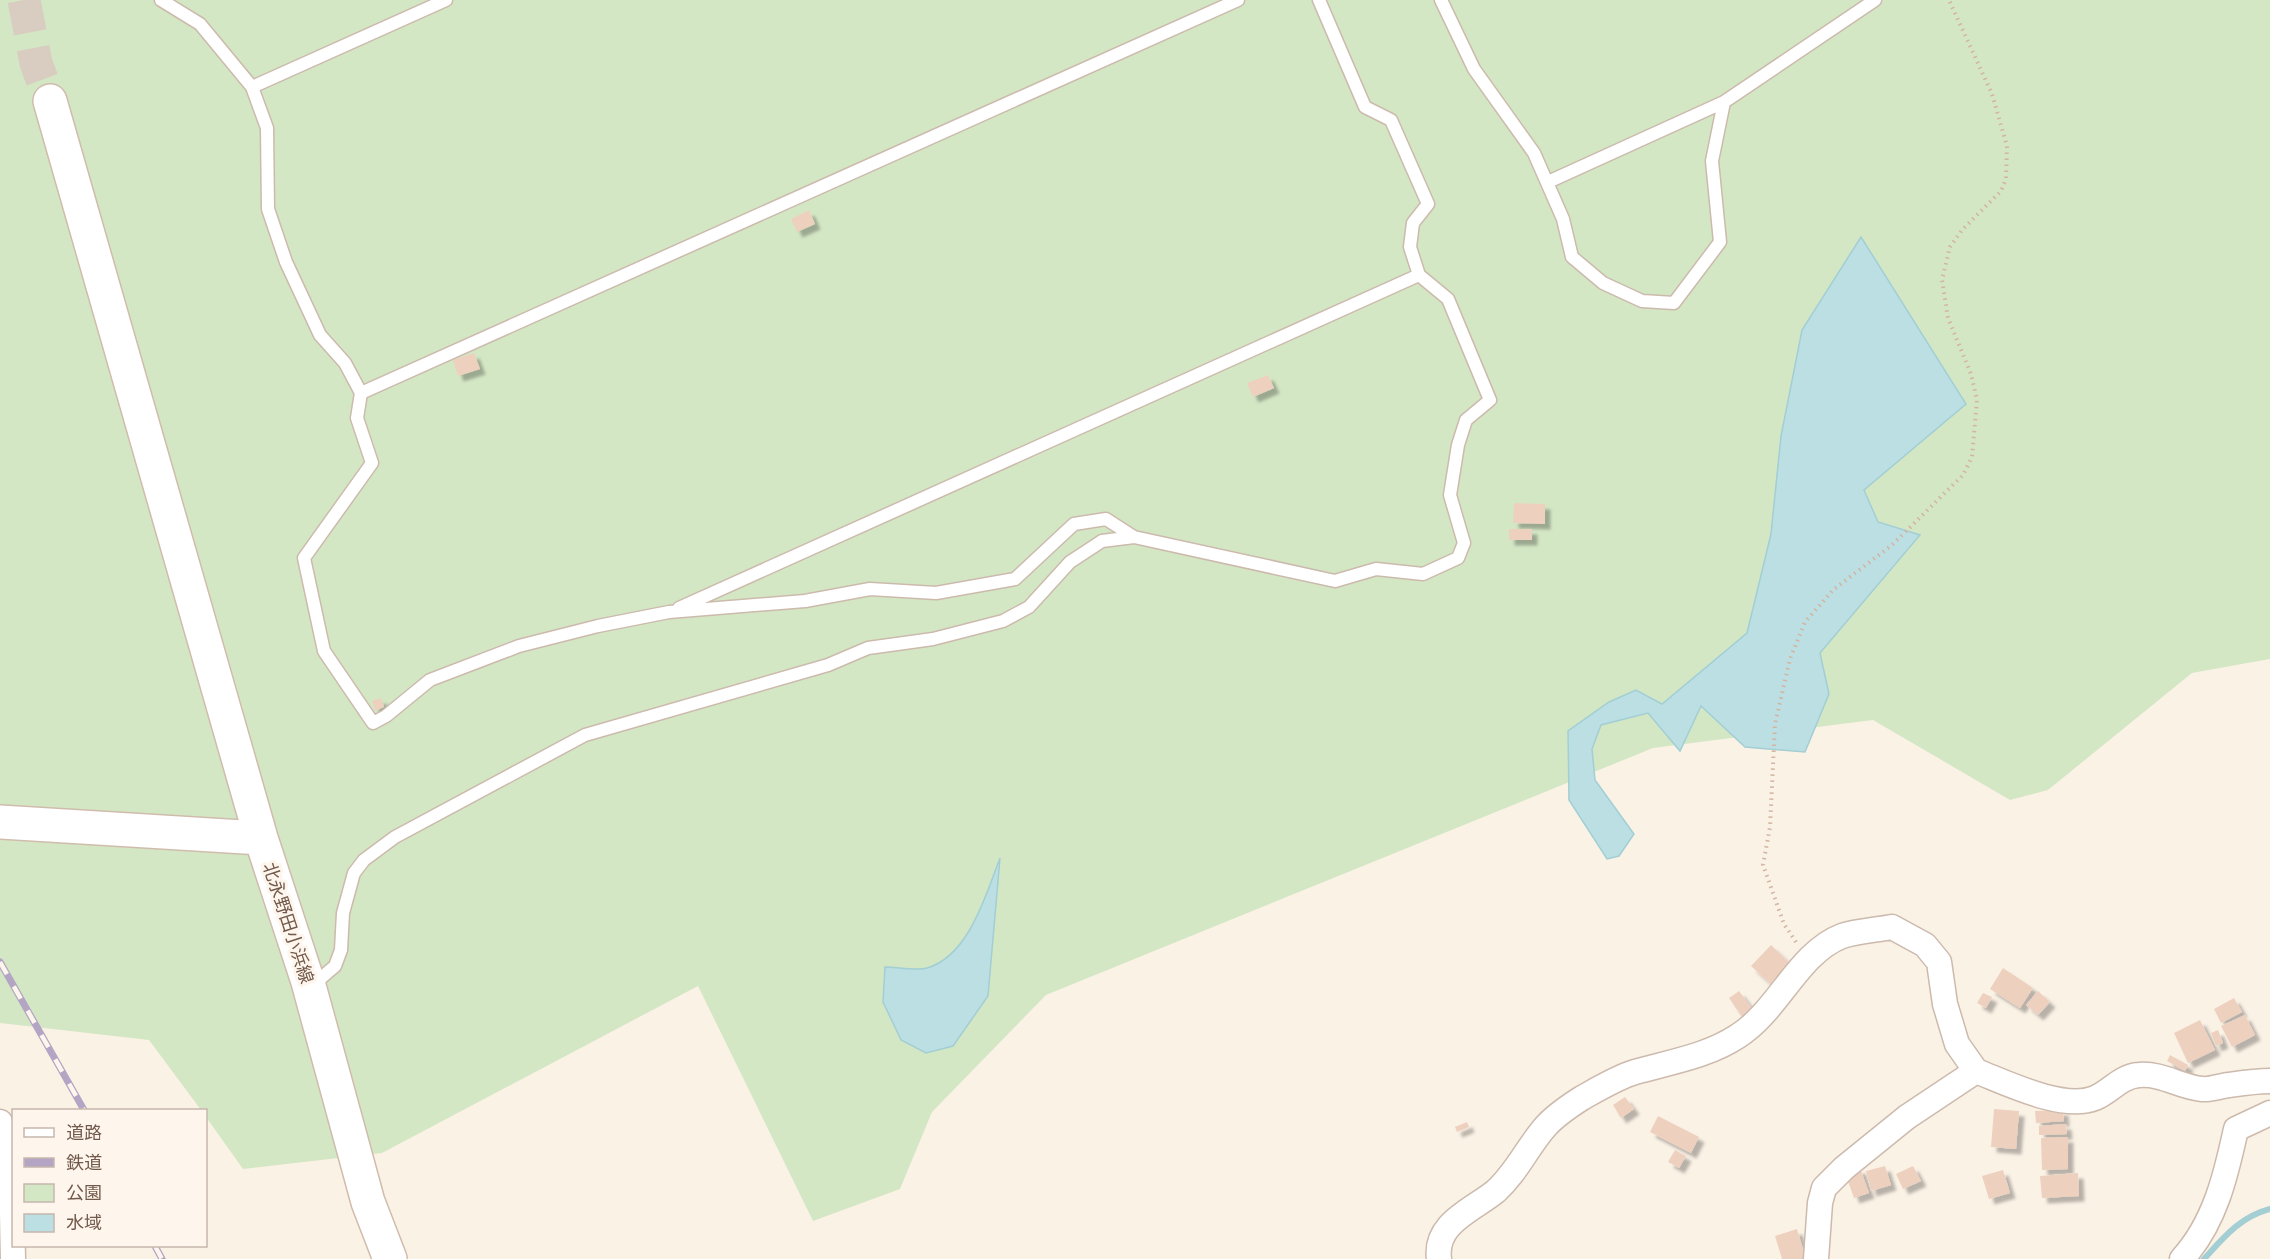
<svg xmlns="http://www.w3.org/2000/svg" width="2270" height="1259" font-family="'Varela Round','Noto Sans JP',sans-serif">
<defs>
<filter id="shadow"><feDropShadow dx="5.5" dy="5.5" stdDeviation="1.5" flood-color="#0004"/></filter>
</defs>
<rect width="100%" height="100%" fill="#fbf2e6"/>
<!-- green -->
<path fill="#d4e7c5" d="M0,0H2270V659L2192,673L2048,790L2010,800L1873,720L1653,748L1046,995L932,1112L900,1189L813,1221L698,986L382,1153L243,1169L206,1117V1110H201L149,1040L0,1023Z"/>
<!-- water -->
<path fill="#bbdfe3" stroke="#a2ced4" stroke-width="1.5" d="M1861,237L1966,404L1864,490L1878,522L1920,535L1820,653L1829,694L1805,752L1745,747L1701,706L1680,751L1648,713L1601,725L1592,749L1595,780L1634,834L1619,856L1607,859L1569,800L1568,731L1609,702L1636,690L1662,704L1747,633L1771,534L1781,436L1802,330Z
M1000,858L988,996L953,1046L926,1053L901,1040L883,1002L885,967C897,967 916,971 927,968C969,956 986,894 1000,858Z"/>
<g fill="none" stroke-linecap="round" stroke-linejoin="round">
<!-- stream -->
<path stroke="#a2ced4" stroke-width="6" d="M2204,1259C2224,1237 2240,1217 2270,1209"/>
</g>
<!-- building -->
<path fill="#eed0bf" filter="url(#shadow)" d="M809,210L815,224L797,232L791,219Z
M474,353L480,369L458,376L453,360Z
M1268,375L1274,388L1253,397L1247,383Z
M1514,503L1545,504V524L1513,523Z
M1509,529H1532V540H1509Z
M381,698L384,707L375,711L372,701Z
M1771,945L1793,966L1774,987L1751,966Z
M2003,968L2033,988L2020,1008L1990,989Z
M1739,991L1753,1010L1742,1017L1729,998Z
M2038,991L2050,1002L2038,1015L2026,1005Z
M1983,993L1992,997L1986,1008L1977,1003Z
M2234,998L2242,1012L2221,1023L2214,1009Z
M2245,1015L2255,1035L2232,1047L2221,1026Z
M2200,1020L2215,1050L2188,1063L2174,1033Z
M2218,1030L2223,1043L2216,1046L2211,1033Z
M2170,1055L2188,1065L2185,1071L2167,1061Z
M1625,1097L1634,1109L1621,1118L1613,1105Z
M1994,1109L2019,1111L2016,1149L1991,1147Z
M2063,1110L2064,1121L2036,1123L2035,1111Z
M1658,1116L1699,1137L1691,1153L1650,1132Z
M1467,1122L1469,1127L1457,1132L1455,1127Z
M2066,1124L2067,1134L2039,1135V1126Z
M2068,1137V1169L2042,1170L2041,1138Z
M1675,1150L1686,1156L1679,1168L1668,1162Z
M1885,1166L1891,1185L1871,1191L1866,1171Z
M1913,1166L1921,1181L1903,1189L1896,1174Z
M1860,1168L1869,1193L1854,1198L1845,1173Z
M2003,1170L2010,1193L1989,1199L1982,1176Z
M2078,1173L2079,1196L2042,1198L2040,1176Z
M1797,1229L1806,1259H1782L1775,1236Z"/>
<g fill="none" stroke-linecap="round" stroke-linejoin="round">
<!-- secondary-tunnel -->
<path stroke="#d9ccc0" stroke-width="33" stroke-dasharray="33 16" stroke-linecap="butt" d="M24,0L36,63L50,101"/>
<!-- lane casing -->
<g stroke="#ccbaad" stroke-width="15">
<path id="lane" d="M161,0L200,24L252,87L267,128L268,209L286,262L320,335L345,363L361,393L357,418L372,463L304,558L324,651L373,723L386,716L430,680L519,646L598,626L669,612L805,601L870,589L936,593L1015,579L1074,524L1106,519L1134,537
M1441,0L1474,69L1534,153L1563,219L1572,257L1603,283L1642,301L1674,303L1720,242L1712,161L1724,102L1875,0
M252,87L446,0
M1548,182L1724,102
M361,393L1238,0
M679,608L1419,275
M309,982L321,978L335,966L341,950L343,913L354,873L364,860L395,837L585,735L828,665L868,648L933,639L1003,621L1029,607L1070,562L1102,541L1134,537L1335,581L1376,569L1423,574L1458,558L1464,543L1450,495L1458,445L1466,420L1490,400L1448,299L1419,275L1410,247L1413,223L1428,204L1391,120L1365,107L1319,0"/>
</g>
<!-- street casing -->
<g stroke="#ccbaad" stroke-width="27">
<path id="street" d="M1976,1071C2007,1083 2063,1111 2095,1098C2110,1092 2121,1076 2139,1075C2162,1073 2180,1087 2202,1089C2210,1090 2220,1086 2229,1085C2243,1083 2256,1081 2270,1081
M0,1122L11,1169L13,1259
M1439,1259C1434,1223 1473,1210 1496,1191C1517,1172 1528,1146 1546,1126C1555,1116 1571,1105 1582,1098C1598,1089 1618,1077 1635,1072C1670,1062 1708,1056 1738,1036C1778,1011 1798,953 1842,936C1857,931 1876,930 1892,927L1925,945L1939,962L1945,1004L1957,1044L1976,1071L1907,1117L1844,1168L1824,1188L1820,1203L1816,1259
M2182,1259C2215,1223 2226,1175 2236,1129L2270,1113"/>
</g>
<!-- secondary casing -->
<g stroke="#d0bcad" stroke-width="36">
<path id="secondary" d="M50,101L261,838L308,982L368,1202L390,1259
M0,822L261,838"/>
</g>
<!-- path -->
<path stroke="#d3b4a2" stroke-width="4" stroke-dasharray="1.5 4.5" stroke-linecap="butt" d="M1796,942L1784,924L1763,865L1770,827L1775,724L1790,659L1805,622L1833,590L1892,545L1963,475L1972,457L1977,400L1971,374L1948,318L1942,280L1950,247L1962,230L2001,191L2006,179L2007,146L1992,94L1949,0"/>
<!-- lane -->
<use href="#lane" stroke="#fff" stroke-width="12"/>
<!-- street -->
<use href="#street" stroke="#fff" stroke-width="24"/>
<!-- secondary -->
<use href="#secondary" stroke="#fff" stroke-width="33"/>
<!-- rail casing -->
<g stroke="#b4a5c4" stroke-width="7">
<path id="rail" d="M0,962L84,1110
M155,1246L162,1259"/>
</g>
<!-- rail -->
<use href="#rail" stroke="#fef6ec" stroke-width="4.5" stroke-dasharray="14" stroke-linecap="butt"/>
</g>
<g text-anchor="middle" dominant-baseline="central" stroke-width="6" stroke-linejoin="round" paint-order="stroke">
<!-- street labels -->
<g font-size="18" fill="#72594c" stroke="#fef6ec">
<text transform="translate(288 923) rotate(72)">北永野田小浜線</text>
</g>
</g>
<!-- legend -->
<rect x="12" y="1109" width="195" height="138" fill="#fef6ec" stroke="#c6b7ac" stroke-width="1.5"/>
<rect x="24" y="1128" width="30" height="9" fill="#ffffff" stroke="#c6b7ac" stroke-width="1.5"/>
<text x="66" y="1139" font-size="18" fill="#72594c">道路</text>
<rect x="24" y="1158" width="30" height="9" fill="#b4a5c4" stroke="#c6b7ac" stroke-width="1.5"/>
<text x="66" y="1169" font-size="18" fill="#72594c">鉄道</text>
<rect x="24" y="1184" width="30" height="18" fill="#d4e7c5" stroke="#c6b7ac" stroke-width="1.5"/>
<text x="66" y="1199" font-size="18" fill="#72594c">公園</text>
<rect x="24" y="1214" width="30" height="18" fill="#bbdfe3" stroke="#c6b7ac" stroke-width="1.5"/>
<text x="66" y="1229" font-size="18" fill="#72594c">水域</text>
</svg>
